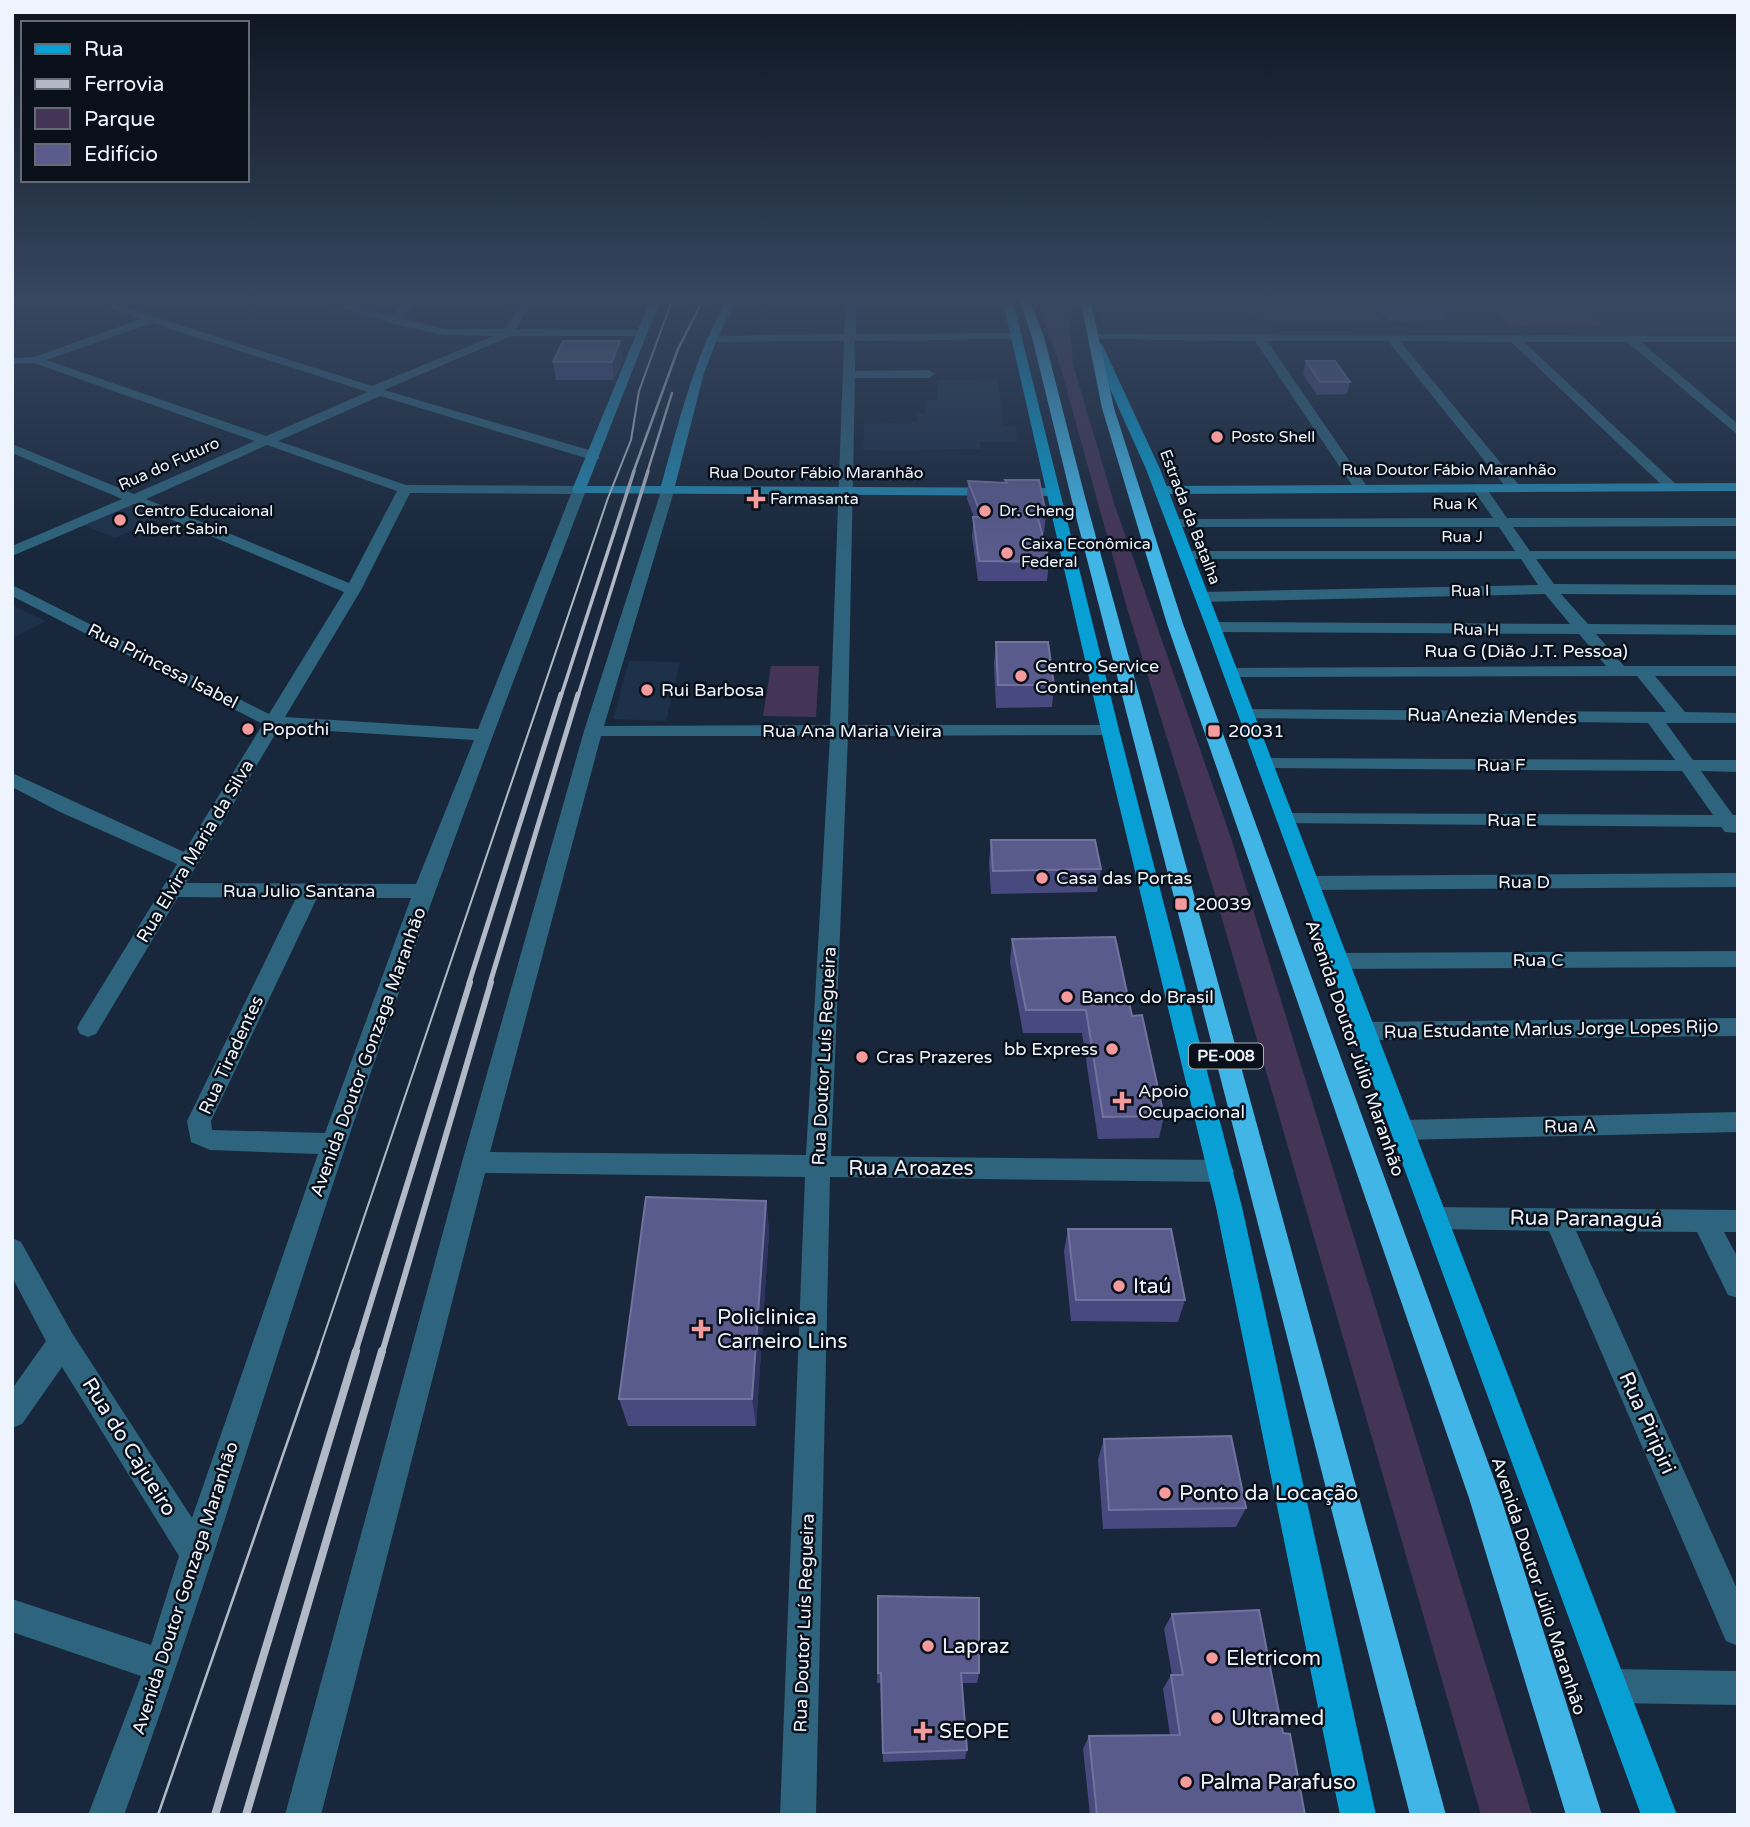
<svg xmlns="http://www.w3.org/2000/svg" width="1750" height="1827" font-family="'Varela Round',sans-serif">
<rect width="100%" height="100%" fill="#18273b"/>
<!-- built -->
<path fill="#1e314a" d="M1095,298H1738V334L1106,335Z
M998,379L1003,426L1016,427L1017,442H980L981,449L863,450L865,424L917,422V413H925V401L938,400L937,380Z
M124,503L162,517L115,538L79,523Z
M12,605L46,621L12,638Z
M629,661L680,662L666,721L613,719Z"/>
<!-- green -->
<path fill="#443557" d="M1036,298H1066L1074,368L1115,506L1231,838L1532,1815H1481L1214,891L1127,608L1061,369Z
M1480,298H1571L1604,326H1510Z
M1368,306L1380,321L1278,322L1254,316L1251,312L1263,307Z
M771,666H819L816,717L763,716Z"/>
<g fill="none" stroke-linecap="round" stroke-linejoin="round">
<!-- street -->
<path fill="#2e647d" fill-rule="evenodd" d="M80,298H95L372,386L494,336L443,335L390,323L307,298H323L392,316L406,298H416L402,318L443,329H505L524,298H534L516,329L642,330L648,333L642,336H511L384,390L599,453V459H589L380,396L278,441L406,485L579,486L586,490C503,708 421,923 346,1145C271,1368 205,1594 124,1815H88L141,1676L12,1632V1599L151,1645L179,1556L62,1367L22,1424L12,1428V1389L46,1341L12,1277V1238L21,1242L72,1333L192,1518L318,1154L210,1150L191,1142L187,1121L296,898L178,897L96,1034L88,1037L80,1034L77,1028L80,1022L177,864L60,812L12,787V773L184,852L263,724L12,596V585L269,714L344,592L134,504L12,556V546L122,499L12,453V444L134,494L255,441L34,363L12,364V358L34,357L141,319ZM152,323L368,392L266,436L46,360ZM267,445L397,491L349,583L146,499ZM410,493L571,494L478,729L285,717L361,590ZM279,728L474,740L416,884L186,883ZM317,898H411L325,1133L212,1130L211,1121Z
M846,298H856V334L1018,333L1024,336L1018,339L855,341V371L929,370L935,374L929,378H855L848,725H1110L1119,730L1110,735L848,736L831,1156L1221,1160L1230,1163L1234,1171L1230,1179L1221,1182L830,1177L816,1815H780L805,1177L485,1173L321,1815H285L462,1162L584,731L662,488H672L674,491L604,726L830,725L844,341L711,342L705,339L711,336L844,334ZM601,736H830L806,1155L490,1152Z
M1093,334L1738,336V342H1641L1738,424V435L1627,342H1524L1679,487L1672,491L1667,490L1511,342L1400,341L1519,485V491H1509L1388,341H1267L1368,488L1361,492L1356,491L1255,341L1089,339V335Z
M1479,484L1484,485L1507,518H1738V526L1513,527L1530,551H1738V559H1536L1554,584L1738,585V595L1561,594L1588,624L1738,625V635L1596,634L1624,666H1738V676H1655L1685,712L1738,713V723H1666L1693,760H1738V772L1701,771L1733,815H1738V833L1725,832L1721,827L1279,823L1276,819L1279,815L1286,813L1713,815L1682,771L1258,768L1256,764L1258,760L1265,758L1675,760L1648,723L1241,718L1238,714L1241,710L1247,709L1666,712L1637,676L1225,677L1223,673L1225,669L1231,668L1606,666L1579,634L1214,632L1206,627L1214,622L1570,624L1545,594L1202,602L1194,597L1202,592L1538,585L1521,559H1186L1179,555L1186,551H1515L1499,527H1173L1166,523L1173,519L1493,518L1472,488Z
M1738,873V887L1310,890L1303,888L1300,883L1303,878L1310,876Z
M1738,951V967L1339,969L1331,967L1328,961L1331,955L1339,953Z
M1738,1018V1036L1365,1040L1357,1037L1353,1031L1357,1025L1365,1022Z
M1738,1112V1132L1402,1140L1393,1137L1390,1130L1393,1123L1402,1120Z
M1435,1207L1738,1210V1232H1724L1738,1258V1298L1728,1295L1697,1232L1576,1231L1738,1591V1646L1726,1641L1549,1231L1435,1229L1426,1226L1422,1218L1426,1210Z
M1611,1669L1738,1671V1705L1611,1703L1599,1698L1594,1686L1599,1674Z"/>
<!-- secondary -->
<path fill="#2486ae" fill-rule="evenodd" d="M651,298H661L587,486H661C680,418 693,361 727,298H737L717,339L704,373L675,486L1053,488L1060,492L1053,496L574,493L572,490Z
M1738,483V491L1160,494L1153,490L1160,486Z"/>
<!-- primary -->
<path fill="#08a0d4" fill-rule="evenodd" d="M1002,298H1012L1119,730L1242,1207L1376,1815H1340L1216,1207L1101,730Z
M1092,342L1102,344L1160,469L1677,1815H1641L1206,627L1146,469L1090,344Z"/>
<!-- highway -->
<path fill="#42b5e7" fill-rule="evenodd" d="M1019,298H1029L1044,337L1085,497L1446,1815H1410L1071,497L1032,337Z
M1080,298H1090L1114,408L1183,624L1501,1498L1602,1815H1566L1469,1498L1167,624L1102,408Z"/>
<!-- tram-far1 -->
<path stroke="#b1b9c6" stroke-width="2" d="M318,1353L608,498L631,440L639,391L673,298"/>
<!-- tram -->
<path stroke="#b1b9c6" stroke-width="2.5" d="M158,1815L319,1351"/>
<!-- rail-far4 -->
<path stroke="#b1b9c6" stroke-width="2.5" d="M633,473L678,349L704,298
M647,473L672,393"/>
<!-- rail-far3 -->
<path stroke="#b1b9c6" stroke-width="3.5" d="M561,696L634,471
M578,696L648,471"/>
<!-- rail-far2 -->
<path stroke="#b1b9c6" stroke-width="5" d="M469,983L561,694
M490,983L578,694"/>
<!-- rail-far1 -->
<path stroke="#b1b9c6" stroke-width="6" d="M355,1353L470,982
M382,1353L491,982"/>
<!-- rail -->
<path stroke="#b1b9c6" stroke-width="8" d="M215,1815L356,1351
M246,1815L382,1351"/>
</g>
<!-- wall -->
<path fill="#48497f" d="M1297,298H1451L1452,299L1446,320L1388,321L1376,306H1303Z
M623,359L614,380H556L553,362Z
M1306,361L1350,382L1347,394L1317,395L1303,374Z
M1005,480L1046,514L1044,533H1042L1049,562L1047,581H978L972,536L974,517L967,499L968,481L1005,483Z
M996,642L1054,685L1052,707L996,708L994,664Z
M991,840L1101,869L1097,892L991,894L989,863Z
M1012,939L1132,1016L1164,1116L1159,1138L1098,1139L1082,1033H1023L1010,962Z
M766,1201L769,1231L756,1426H628L619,1399Z
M1068,1229L1185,1300L1178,1322L1071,1321L1064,1251Z
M1104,1439L1246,1508L1236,1527L1103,1529L1098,1459Z
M878,1596L979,1673L977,1683H962L967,1750L965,1759L883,1762L881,1683H877Z
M1172,1614L1283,1733L1305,1815H1090L1083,1749L1089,1736L1170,1735L1163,1689L1171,1675H1172L1164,1629Z"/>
<!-- shaded-wall -->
<path fill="#2d345e" d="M620,341L623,359L614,380L612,362Z
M766,1201L769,1231L756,1426L752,1399Z"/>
<!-- building -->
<path fill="#595b8d" stroke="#71739e" stroke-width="2" d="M1393,298H1451L1452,299H1394Z
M563,341H620L612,362H553Z
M1306,361H1335L1350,382H1320Z
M1005,480H1039L1046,514H1037L1049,562L979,561L973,517H982L968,481L1007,483Z
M996,642H1048L1054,685H998Z
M991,840H1095L1101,869L993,871Z
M1115,937L1132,1016L1142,1015L1164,1116L1103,1117L1086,1010H1026L1012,939Z
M646,1197L766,1201L752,1399H619Z
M1068,1229H1171L1185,1300H1076Z
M1231,1436L1246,1508L1109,1510L1104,1439Z
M878,1596L979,1598V1673H961L967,1750L883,1753L881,1673H878Z
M1259,1610L1283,1733L1290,1734L1305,1815H1097L1089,1736L1180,1735L1171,1675H1183L1172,1614Z"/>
<!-- sky -->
<linearGradient id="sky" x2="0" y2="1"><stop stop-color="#0d1520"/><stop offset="0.54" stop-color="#374760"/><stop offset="1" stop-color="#374760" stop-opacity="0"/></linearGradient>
<rect width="1750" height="554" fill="url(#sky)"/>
<!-- markers -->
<g fill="#f59b9e" stroke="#091019" stroke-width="2.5">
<circle cx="1217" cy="437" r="7"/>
<path d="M752.5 488.5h7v7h7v7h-7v7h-7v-7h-7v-7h7z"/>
<circle cx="985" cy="511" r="7"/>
<circle cx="120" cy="520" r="7"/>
<circle cx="1007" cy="553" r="7"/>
<circle cx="1021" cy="676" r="7"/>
<circle cx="647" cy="690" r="7"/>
<circle cx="248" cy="729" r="7"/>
<rect x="1207" y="724" width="14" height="14" rx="3.5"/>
<circle cx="1042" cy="878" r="7"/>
<rect x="1174" y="897" width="14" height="14" rx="3.5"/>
<circle cx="1067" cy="997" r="7"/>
<circle cx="1112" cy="1049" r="7"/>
<circle cx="862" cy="1057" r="7"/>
<path d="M1118.5 1090.5h7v7h7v7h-7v7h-7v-7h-7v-7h7z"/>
<circle cx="1119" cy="1286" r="7"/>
<path d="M697.5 1318.5h7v7h7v7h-7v7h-7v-7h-7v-7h7z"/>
<circle cx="1165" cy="1493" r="7"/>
<circle cx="928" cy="1646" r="7"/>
<circle cx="1212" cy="1658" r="7"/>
<circle cx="1217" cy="1718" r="7"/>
<path d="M919.5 1720.5h7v7h7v7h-7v7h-7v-7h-7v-7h7z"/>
<circle cx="1186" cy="1782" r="7"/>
</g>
<g text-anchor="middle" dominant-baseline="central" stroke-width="5" stroke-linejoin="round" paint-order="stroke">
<!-- far-poi labels -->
<g font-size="16" fill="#eef4fd" stroke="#091019" text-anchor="start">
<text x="1231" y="437">Posto Shell</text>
<text x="770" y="499">Farmasanta</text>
<text x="134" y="511">Centro Educaional<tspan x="134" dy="18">Albert Sabin</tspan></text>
<text x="999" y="511">Dr. Cheng</text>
<text x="1021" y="544">Caixa Econômica<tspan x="1021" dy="18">Federal</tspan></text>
</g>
<!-- far-street labels -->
<g font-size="16" fill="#eef4fd" stroke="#091019">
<text transform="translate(169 464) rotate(-24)">Rua do Futuro</text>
<text x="1449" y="470">Rua Doutor Fábio Maranhão</text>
<text x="816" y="473">Rua Doutor Fábio Maranhão</text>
<text x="1455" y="504">Rua K</text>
<text transform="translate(1190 517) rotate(69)">Estrada da Batalha</text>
<text x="1462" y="537">Rua J</text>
<text transform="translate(1470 591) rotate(-1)">Rua I</text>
<text transform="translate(1476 630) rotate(1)">Rua H</text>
</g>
<!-- shield labels -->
<rect fill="#091019" stroke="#a9b0b9" stroke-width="2" x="1189" y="1043.5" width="74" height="25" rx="5"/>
<g font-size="16" font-weight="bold" fill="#eef4fd">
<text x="1226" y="1056">PE-008</text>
</g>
<!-- street labels -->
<g font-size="18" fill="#eef4fd" stroke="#091019">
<text x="1526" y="651">Rua G (Dião J.T. Pessoa)</text>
<text transform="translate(163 666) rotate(27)">Rua Princesa Isabel</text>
<text transform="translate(1492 716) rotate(1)">Rua Anezia Mendes</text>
<text x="852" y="731">Rua Ana Maria Vieira</text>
<text x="1501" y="765">Rua F</text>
<text x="1512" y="820">Rua E</text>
<text transform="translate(195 851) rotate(-59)">Rua Elvira Maria da Silva</text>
<text x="1524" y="882">Rua D</text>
<text x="299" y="891">Rua Julio Santana</text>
<text x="1538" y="960">Rua C</text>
<text transform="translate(1551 1029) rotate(-1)">Rua Estudante Marlus Jorge Lopes Rijo</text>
<text transform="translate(1355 1048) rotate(71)">Avenida Doutor Júlio Maranhão</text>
<text transform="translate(368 1052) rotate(-70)">Avenida Doutor Gonzaga Maranhão</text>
<text transform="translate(231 1055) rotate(-65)">Rua Tiradentes</text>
<text transform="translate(824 1056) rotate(-87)">Rua Doutor Luís Regueira</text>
<text transform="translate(1570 1126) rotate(-1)">Rua A</text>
<text transform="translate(1539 1586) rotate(72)">Avenida Doutor Júlio Maranhão</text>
<text transform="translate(185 1588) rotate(-72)">Avenida Doutor Gonzaga Maranhão</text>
<text transform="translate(804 1623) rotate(-88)">Rua Doutor Luís Regueira</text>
</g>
<!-- poi labels -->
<g font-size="18" fill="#eef4fd" stroke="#091019" text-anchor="start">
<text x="1035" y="666">Centro Service<tspan x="1035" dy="21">Continental</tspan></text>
<text x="661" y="690">Rui Barbosa</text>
<text x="262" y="729">Popothi</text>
<text x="1228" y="731">20031</text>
<text x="1056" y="878">Casa das Portas</text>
<text x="1195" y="904">20039</text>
<text x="1081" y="997">Banco do Brasil</text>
<text x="1098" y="1049" text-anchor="end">bb Express</text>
<text x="876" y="1057">Cras Prazeres</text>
<text x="1138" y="1091">Apoio<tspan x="1138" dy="21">Ocupacional</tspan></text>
</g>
<!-- near-street labels -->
<g font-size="21" fill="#eef4fd" stroke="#091019">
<text x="911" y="1168">Rua Aroazes</text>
<text transform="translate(1586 1219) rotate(1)">Rua Paranaguá</text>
<text transform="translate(1647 1423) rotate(66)">Rua Piripiri</text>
<text transform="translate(129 1447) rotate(58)">Rua do Cajueiro</text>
</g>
<!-- near-poi labels -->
<g font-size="21" fill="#eef4fd" stroke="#091019" text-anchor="start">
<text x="1133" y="1286">Itaú</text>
<text x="717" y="1317">Policlinica<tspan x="717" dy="24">Carneiro Lins</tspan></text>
<text x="1179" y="1493">Ponto da Locação</text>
<text x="942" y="1646">Lapraz</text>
<text x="1226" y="1658">Eletricom</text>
<text x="1231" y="1718">Ultramed</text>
<text x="939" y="1731">SEOPE</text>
<text x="1200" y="1782">Palma Parafuso</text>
</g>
</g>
<!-- border -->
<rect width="1750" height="1827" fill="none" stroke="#eef4fd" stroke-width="28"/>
<!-- legend -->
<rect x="21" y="21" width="228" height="161" fill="#091019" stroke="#656b74" stroke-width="2"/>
<rect x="35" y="44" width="35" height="10" fill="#08a0d4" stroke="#656b74" stroke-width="2"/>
<text x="84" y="56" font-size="21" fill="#eef4fd">Rua</text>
<rect x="35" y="79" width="35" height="10" fill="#b1b9c6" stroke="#656b74" stroke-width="2"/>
<text x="84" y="91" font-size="21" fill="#eef4fd">Ferrovia</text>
<rect x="35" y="108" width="35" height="21" fill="#443557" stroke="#656b74" stroke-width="2"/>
<text x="84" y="126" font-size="21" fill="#eef4fd">Parque</text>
<rect x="35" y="144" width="35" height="21" fill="#595b8d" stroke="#656b74" stroke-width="2"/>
<text x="84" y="161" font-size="21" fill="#eef4fd">Edifício</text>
</svg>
